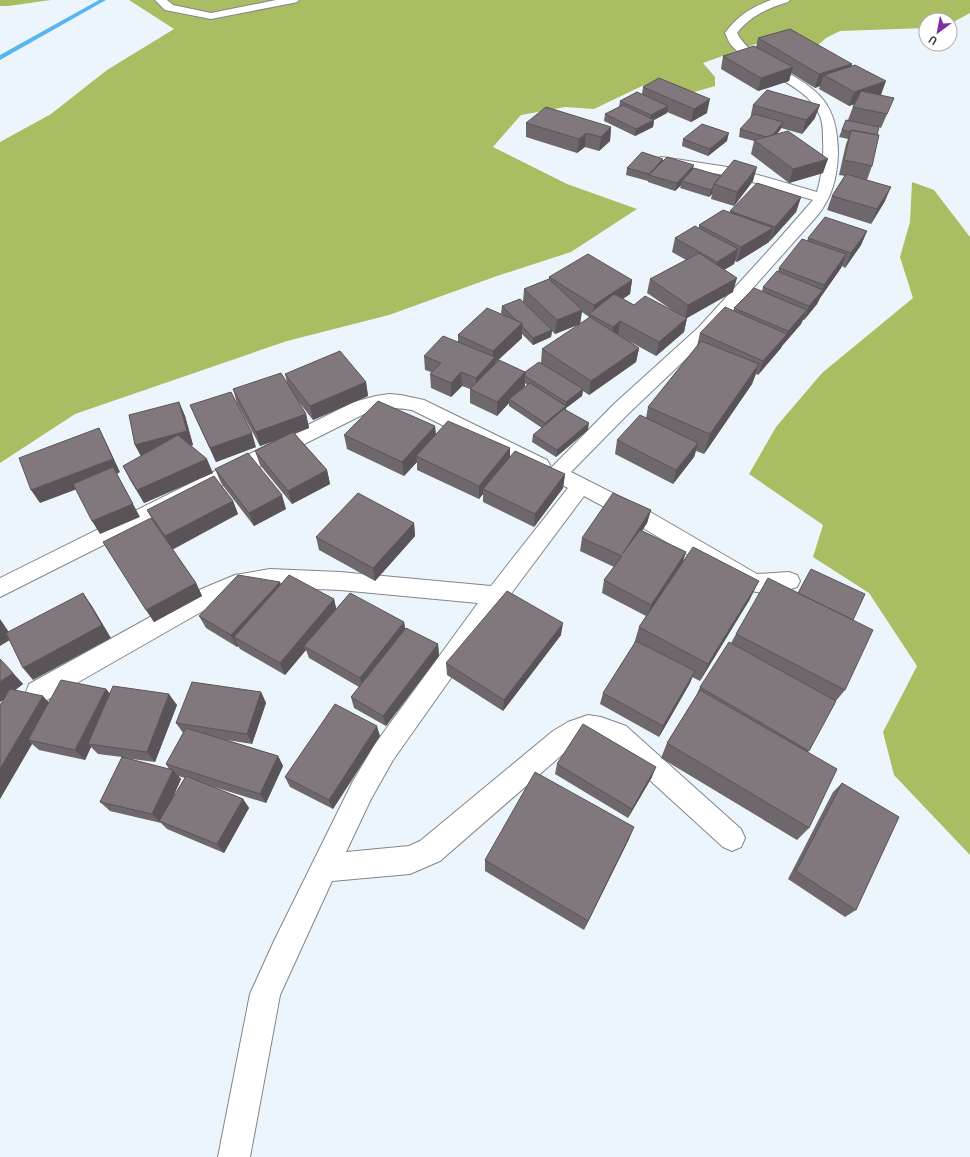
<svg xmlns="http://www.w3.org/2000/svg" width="970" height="1157" font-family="'Space Grotesk',sans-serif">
<rect width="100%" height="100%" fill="#edf5fc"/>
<!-- forest -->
<path fill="#a9be62" d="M0,0H51L8,6H0Z
M129,0H970V13L950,24V20H926V28L840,31L826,38L816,47L786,33L703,63L715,77V86L691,93L667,86H642L594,109L565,107L521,115L493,147L567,184L637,209L571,252L497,276L389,315L287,341L75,414L0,463V142L51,114L107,70L174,29Z
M912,182L934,190L970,237V855L894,775L883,732L917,666L869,593L813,557L823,525L749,474L776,427L822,373L913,298L900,257L910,222Z"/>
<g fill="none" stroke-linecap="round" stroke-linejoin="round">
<!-- stream -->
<path fill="#58b6ee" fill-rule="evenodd" d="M99,0H106L0,60V55Z"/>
<!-- street casing -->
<g stroke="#7f868d" stroke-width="2">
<path id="street" d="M155,0H167L173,5L211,13L276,0H299L297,2L293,3L211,19L165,10Z
M771,0H790L788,2C768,8 750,16 737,33C744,46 755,54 768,61C813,88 838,96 838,154C837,178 832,198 817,216L711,335L628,414L571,472L652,513L757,574L789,572L797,575L800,581L797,587C781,593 762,595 745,589L638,525L584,496L504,603L393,760L371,799L346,852L409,846L420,841L553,731L568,722L588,715L601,717L626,726L741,829L745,838L741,847L732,851L723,847L608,742L588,738L571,747L440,861L410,874L332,881L280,995L250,1157H218L250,994L274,941L353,781L375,744L478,603L340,590L270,587L238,592L215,604L47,700L38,703L29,700L26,692L29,684L199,590L235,575L270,569L340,572L491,586L568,488L550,479L547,474L550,469L614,404L699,327L778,240L813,200L732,176L662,165L657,164L655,161L657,158L662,157L734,168L817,192C822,175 824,158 823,140C823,132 823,123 820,116C809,85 755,71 732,46C729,43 727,37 725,33C737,16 752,7 771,0Z
M389,394L401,395L424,400L547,460L550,465L547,470L540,472L533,470L412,410C396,407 383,407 368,412L0,597V578L354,402L376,396Z"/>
</g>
<!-- street -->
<use href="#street" fill="#fff" fill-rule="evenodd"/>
</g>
<!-- wall -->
<path fill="#6e676c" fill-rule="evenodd" d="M758,38L852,64L851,66L881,95H880L888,112L881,128L879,127L877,135L872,166L867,180L863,179L885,201L871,224L827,210L832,196L845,176L839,175L846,144L848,139L839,137L846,120H848L854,104L849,106L819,89L820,86L815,88L791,73L789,81L758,91L721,69L723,56L756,47Z
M643,87L707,113L691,122L667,112V113L654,120L653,127L635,136L604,121L605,114L619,107L620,101L642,94Z
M753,105L815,118L802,134L781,128L777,134L823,173L789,183L751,154L754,141L739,137L740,129L750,119Z
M526,123L611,127L610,141L599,151L585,147L577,153L526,137Z
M683,139L727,141L708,156L682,146Z
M663,159V161L721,176L753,181L734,206L711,199L712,194L709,197L680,188L681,185L675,191L648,182V181L626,175L627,168Z
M801,197L796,212L770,241H769V242L737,262L735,261L734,264L724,270L733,292L687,318L684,332L656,356L629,341L639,348L636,362L589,395L583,391L582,396L566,408V410L588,430L556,457L532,442L533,435L542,428L509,406V403L497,416L470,403V389L462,386L451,397L431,388L430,374L431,372L425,370L424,356L458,342V335L503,315L501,313L502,306L523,302L524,289L549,279V277L632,280L630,294L623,299L634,305L672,310L647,293L650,279L686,260L672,252L675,238L699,228V225L730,212V211ZM582,312L589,317L588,319L580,324ZM580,324L542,349L541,363L525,372L495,363L522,338V334L533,345L551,337L552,331L555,334ZM525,383L527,385L522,389L525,386Z
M867,231L861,245L845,268L842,266L841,268L820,298L817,304L804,320H803L801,324L782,346L781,348L758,375L756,374L752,384L704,454L696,451L694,457L673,484L615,454L617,440L646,418L648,407L697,346L700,333L734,311V308L762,291L763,287L778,272L779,268L807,241L808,238Z
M285,374L366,382L368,396L313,420L295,397L306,414L309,428L295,434L327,470L330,484L292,504L260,465L255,451L280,439L260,446L237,403L233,389L287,383Z
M179,402L185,416L193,445L191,446L213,473L144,503L130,480L123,466L141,456L135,445Z
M190,405L256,447L216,462L196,419Z
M435,426L436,435L510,448V457L565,474L563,488L534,527L483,502V494L479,499L417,470V462L404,476L347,449L344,435Z
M215,469L286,509L254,526L221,483Z
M233,501L238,514L172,549L196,583L202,596L154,622L103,542L152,519L147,510Z
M651,510L647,523L642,531L686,552L682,563L750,599L700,681L692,677L690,683L659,737L600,704L603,693L634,644L639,627L646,616L602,593L604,580L614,567L580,551L582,538Z
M414,523L415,536L375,581L319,550L316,537Z
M280,582L281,585L334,599L336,609L404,622L405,629L438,644L439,656L386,726L354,708L351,697L359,687L309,658L306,650L285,675L240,649L238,646L237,647L206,628L199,616Z
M853,620L845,690L835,702L808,752L809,828L797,840L661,758L667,743L696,696L700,687L731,643L736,634Z
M561,635L503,711L447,675L446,663Z
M0,659L23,684L15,690L49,702L106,689L110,694L177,705L155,762L124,758L169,769L166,764L183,733L176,723L261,692L266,703L252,744L227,740L278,756L283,766L266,803L211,786L243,799L249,808L224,853L167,829L161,823L110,811L100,802L122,757L98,754L91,747L85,760L39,750L32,744L0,799L4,699L0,702ZM178,776L185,778L171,802L181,779Z
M380,736L333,809L290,787L285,777Z
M557,764L652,777L628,818L555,774Z
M842,783L856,910L845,917L788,879L833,792Z
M629,839L584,930L485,871V860Z"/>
<!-- shaded-wall -->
<path fill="#5a5458" d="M852,64L847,77L824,75L820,86L815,88L819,74Z
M793,67L789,81L758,91L761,78Z
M886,81L881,95L849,106L854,92Z
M710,99L707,113L691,122L694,109Z
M820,105L815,118L802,134L806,120Z
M668,106L667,113L654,120L653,127L635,136L636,129L650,122L651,115Z
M783,122L781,129L768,145L770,138Z
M611,127L610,141L599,151L601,137Z
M586,133L585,147L577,153L579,139Z
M729,133L727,141L708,156L710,149Z
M663,159L662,166L649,175L648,181L649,174Z
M828,159L823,173L789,183L793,169Z
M694,165L692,173L682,181L681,185L675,191L677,183Z
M757,167L753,181L734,206L737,192Z
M713,187L712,194L709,197L711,190Z
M891,187L885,201L871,224L877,209Z
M801,197L796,212L770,241L775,227Z
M773,228L769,242L737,262L741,247Z
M867,231L861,245L845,268L851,253Z
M738,249L734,264L714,276L717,262Z
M846,254L841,268L820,298L817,304L804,320L809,306L822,291L824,285Z
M737,278L733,292L685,319L688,305Z
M632,280L630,294L595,317L592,316L594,305Z
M582,310L580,324L555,334L557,320Z
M807,310L801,324L782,346L788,331Z
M687,318L684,332L656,356L659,342Z
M620,321L618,336L611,341L613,327Z
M522,323V338L495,363L476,392V378L493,360V351Z
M552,330L551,337L533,345V338Z
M787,334L781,348L758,375L763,361Z
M639,348L636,362L589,395L591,381Z
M759,364L752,384L704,454L710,434Z
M461,372L462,386L451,397V383Z
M525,372V386L511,400L509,399V403L497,416V402Z
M366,382L368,396L313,420L310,406Z
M583,389L582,396L566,408L565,413L544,430L545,423L565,407L566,402Z
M179,402L185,416L193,445L142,458L135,445Z
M306,414L309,428L260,446L256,432Z
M589,423L588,430L556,457L557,450Z
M435,426L436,440L416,456L417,462L404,476L402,462Z
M99,428L106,442L120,472L117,474L140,517L100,534L92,521L117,474L40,503L31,490Z
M252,433L256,447L216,462L210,448Z
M698,443L694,457L673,484L676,470Z
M510,448V462L483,489V494L479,499V486Z
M207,459L213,473L144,503L137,490Z
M327,470L330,484L292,504L288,491Z
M565,474L563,488L534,527L535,514Z
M282,495L286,509L254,526L249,513Z
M233,501L238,514L172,550L165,536Z
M651,510L647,523L620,565L623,553Z
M414,523L415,536L375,581L373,568Z
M686,552L682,565L647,617L651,605Z
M759,581L750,599L700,681L708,664Z
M280,582L284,594L234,637L238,646L237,647L231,635Z
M196,583L202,596L154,622L146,610Z
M83,593L92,606L111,638L33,680L23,668Z
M334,599L337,612L304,646L306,650L285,675L280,663Z
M0,619L13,638L0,646Z
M404,622L406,634L363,690L360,678Z
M563,623L561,635L503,711L504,700Z
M438,644L439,656L386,726L383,716Z
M0,659L23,684L0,702Z
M695,671L690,683L659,737L663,726Z
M106,689L115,700L88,744L91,747L85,760L75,750Z
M261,692L266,703L252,744L247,734Z
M169,694L177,705L155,762L147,752Z
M43,696L53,707L28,740L32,744L0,799V769Z
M377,726L380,736L333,809L329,800Z
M278,756L283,766L266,803L260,794Z
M656,767L652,777L628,818L632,809Z
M173,770L181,779L162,822L159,821L161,823L152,814Z
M243,799L249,808L224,853L217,844Z
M634,827L629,839L584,930L588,921Z"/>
<!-- building -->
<path fill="#80787d" stroke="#5a5458" d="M790,29L852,64L819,74L758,38Z
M754,46L793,67L761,78L723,56Z
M855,65L886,81L854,92L824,75Z
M659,78L710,99L694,109L643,87Z
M767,90L820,105L806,120L753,105Z
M861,91L894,98L887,114L853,107Z
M637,92L668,106L651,115L620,101Z
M623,105L654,120L636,129L605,114Z
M546,107L611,127L601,137L586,133L579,139L526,123Z
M754,114L783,122L773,135L766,137L740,129Z
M846,120L879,127L877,135L851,130V132L842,130Z
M702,124L729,133L710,149L683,139Z
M851,130L879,135L872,166L844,160Z
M788,131L828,159L793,169L754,140Z
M642,152L663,159L649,174L627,168Z
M667,157L694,165L677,183L649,175Z
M734,160L757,167L737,192L714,184Z
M694,168L721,176L714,184L713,187L711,190L682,181Z
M846,174L891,187L877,209L832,196Z
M757,183L801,197L775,227L730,211Z
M723,210L773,228L741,247L699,225Z
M825,217L867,231L851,253L808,238Z
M695,226L738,249L717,262L675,238Z
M802,239L846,254L824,285L779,268Z
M699,253L737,278L688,305L650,279Z
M588,254L632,280L594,305L549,277Z
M777,271L823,290L809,306L763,287Z
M549,279L582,310L557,320L524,289Z
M754,288L807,310L788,331L734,308Z
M614,294L634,305L645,296L687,318L659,342L620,321L613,327L589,314Z
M520,299L552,330L533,338L522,326V323L517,321L502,306Z
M725,307L787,334L763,361L700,333Z
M487,308L522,323L493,351L458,335Z
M590,317L639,348L591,381L542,349Z
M443,336L495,357L476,378L461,372L451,383L430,374L441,363L424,356Z
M701,341L759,364L710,434L648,407Z
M340,351L366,382L310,406L285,374Z
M499,360L525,372L497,402L470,389Z
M539,362L583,389L566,402L525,376V372Z
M281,373L306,414L256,432L233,389Z
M530,383L566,406L545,423L509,399Z
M231,392L252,433L210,448L190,405Z
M378,401L435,426L402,462L344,435Z
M179,402L187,431L135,445L129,415Z
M564,409L589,423L557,450L533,435Z
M640,415L698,443L676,470L617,440Z
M448,421L510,448L479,486L416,456Z
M99,428L113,459L31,490L19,458Z
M293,432L327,470L288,491L255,451Z
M178,435L207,459L137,490L123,466Z
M515,451L565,474L535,514L483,489Z
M248,453L282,495L249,513L215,469Z
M113,467L133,504L92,521L73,484Z
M214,476L233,501L165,536L147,510Z
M358,493L414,523L373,568L316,537Z
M613,493L651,510L623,553L640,530L686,552L651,605L604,580L622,556L582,538Z
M151,518L196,583L146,610L103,542Z
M693,547L759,581L708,664L639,627Z
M811,569L865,594L853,620L798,593Z
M238,575L280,582L231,635L199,616Z
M289,575L334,599L280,663L234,637Z
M768,578L873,630L845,690L736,634Z
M507,591L563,623L504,700L446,663Z
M83,593L102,625L23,668L6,633Z
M350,593L404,622L360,678L304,646Z
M406,628L438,644L383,716L351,697Z
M636,641L695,671L663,726L603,693Z
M729,642L836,701L809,751L700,687Z
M0,659L13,673L0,682Z
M61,680L106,689L75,750L28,740Z
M192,682L261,692L247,734L176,723Z
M113,686L169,694L147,752L88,744Z
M10,689L43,696L0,769V705Z
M700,690L837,769L809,828L667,743Z
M335,704L377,726L329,800L285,777Z
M583,724L656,767L632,809L557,764Z
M186,728L278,756L260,794L166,764Z
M122,757L173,770L152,814L100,802Z
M535,772L634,827L588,921L485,860Z
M186,776L243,799L217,844L159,821Z
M842,783L899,817L856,910L796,871Z"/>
<!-- north arrow -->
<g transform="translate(938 32) rotate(212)"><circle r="19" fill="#ffffff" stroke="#adaeaf"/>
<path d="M0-3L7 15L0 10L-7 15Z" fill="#7f2f9f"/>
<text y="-6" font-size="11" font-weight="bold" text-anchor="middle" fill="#323538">U</text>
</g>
</svg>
